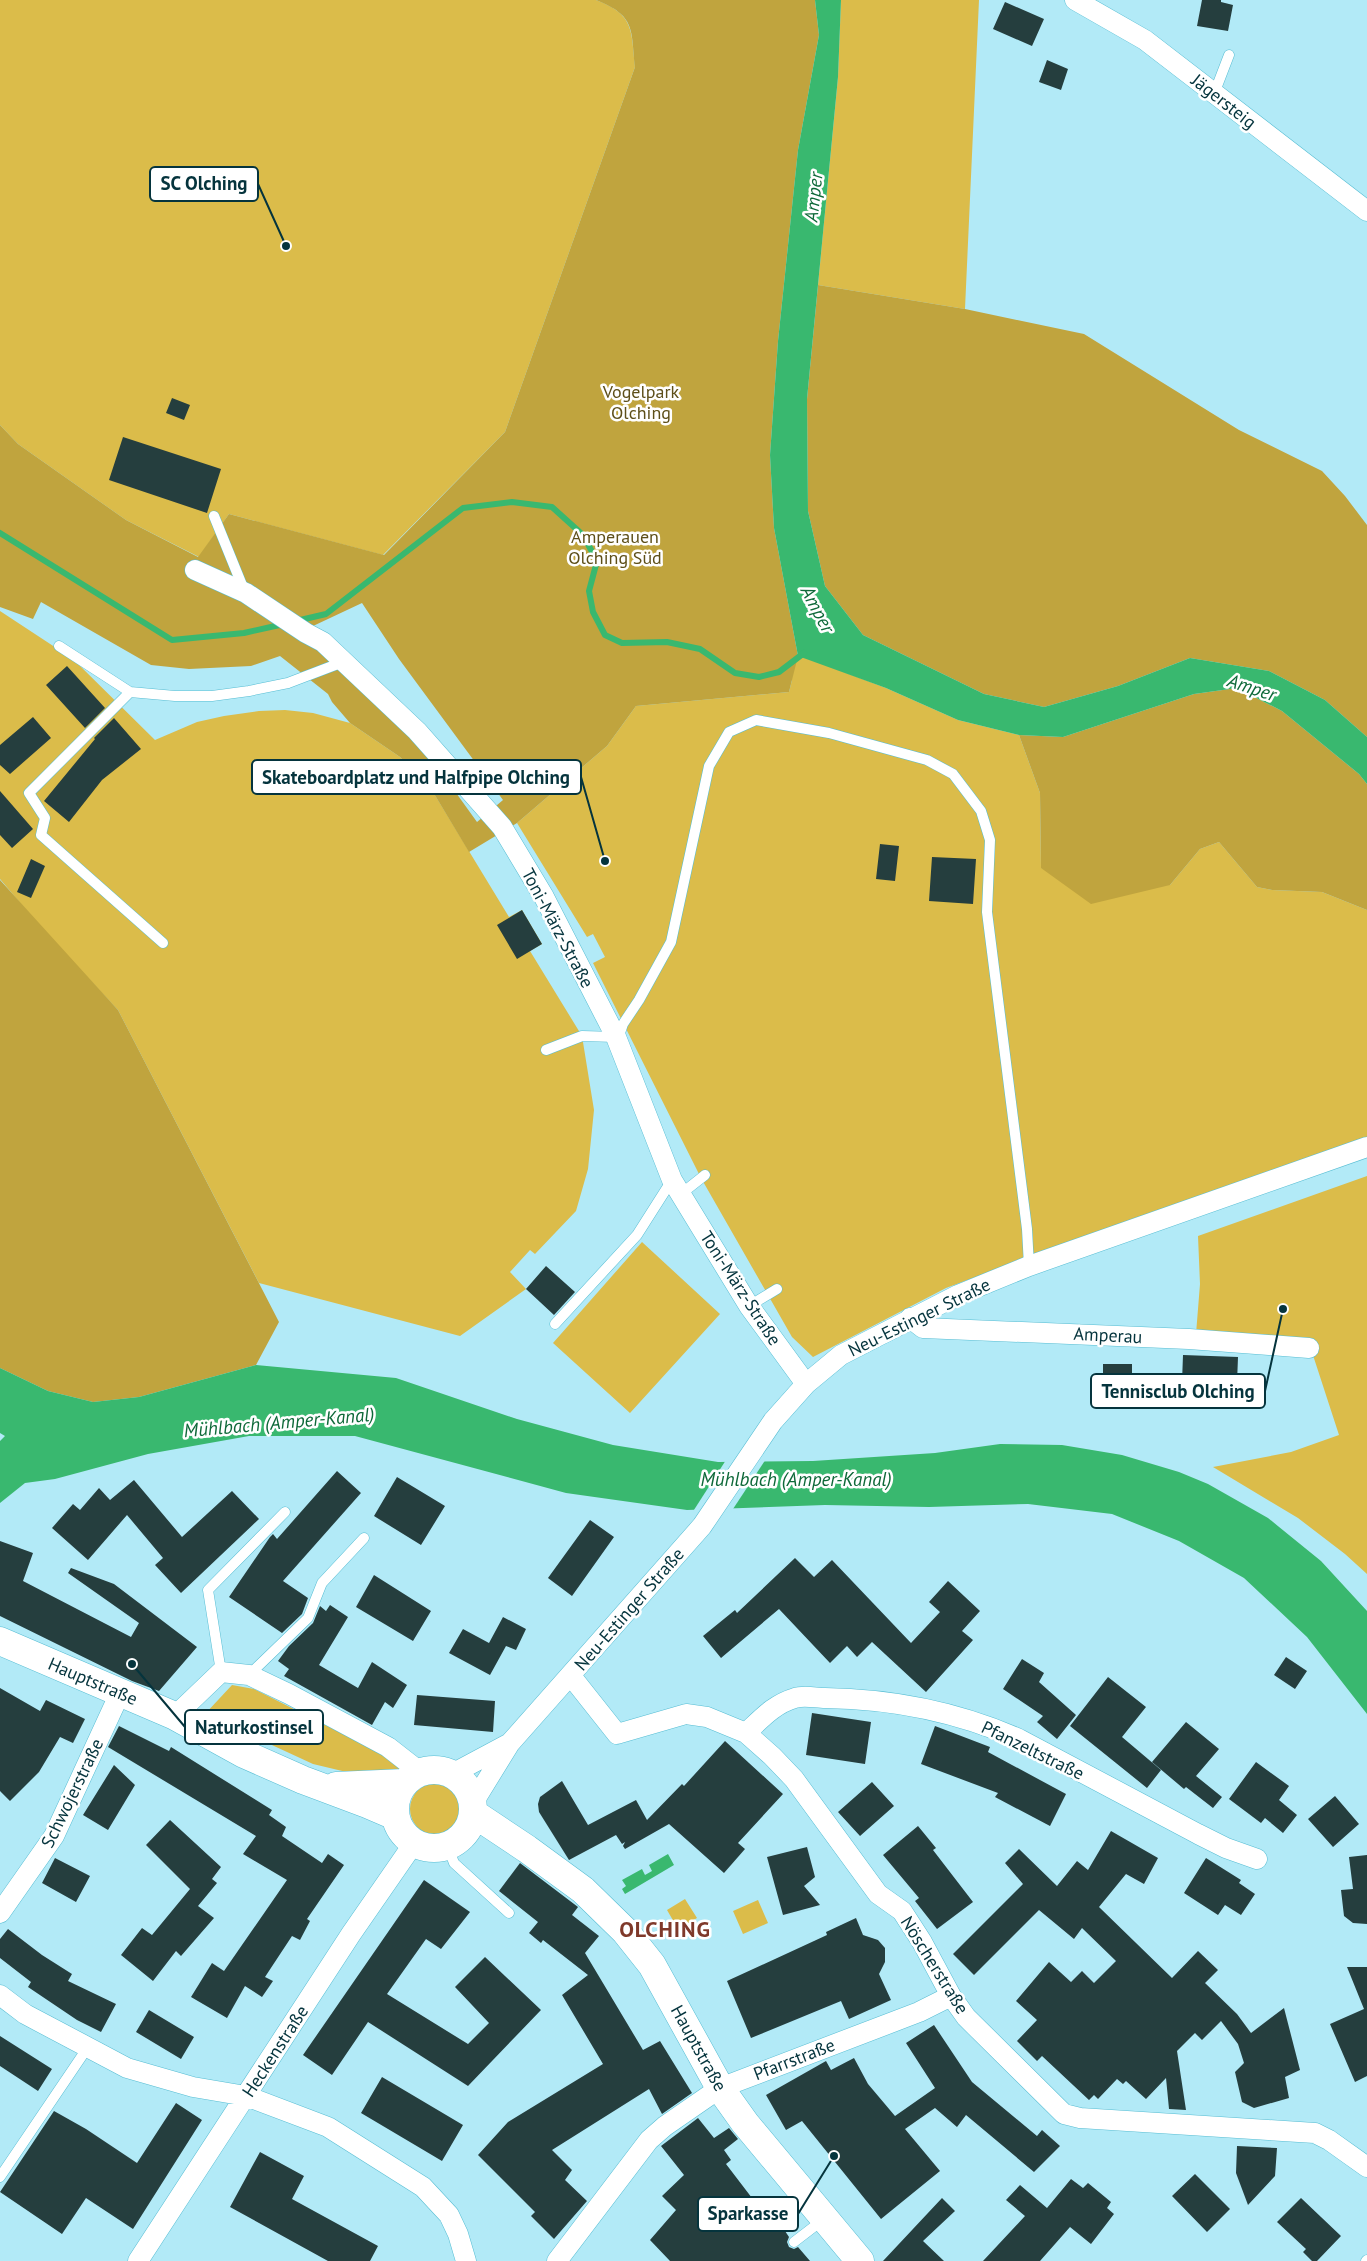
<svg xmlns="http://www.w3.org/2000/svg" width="1367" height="2261" font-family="'PT Sans',sans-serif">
<rect width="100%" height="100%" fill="#b2eaf7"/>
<!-- green -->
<path fill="#dbbc4a" d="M0,0H596C635,15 631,30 635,67L505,432L383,555L229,514L199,557L126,520L18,444L0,425Z
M841,0H979L965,309L818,285L838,77Z
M0,611L73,659L155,740L197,722L224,716L259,711L285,710L313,713L350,723L400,757L430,787L509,917L522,910L542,944L530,951L582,1036L594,1110L588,1169L576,1211L535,1254L530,1250L510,1272L526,1289L460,1336L259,1283L118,1010L43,930L0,879Z
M786,650L886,688L958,720L1019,735L1040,793L1041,868L1170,885L1200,849L1219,842L1257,887L1272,890L1322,892L1367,910V1140L1059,1246L946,1288L813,1357L792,1337L701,1178L593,963L605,957L593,934L587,937L517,823L607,746L636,706L789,692L792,680Z
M1367,1176V1574L1345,1554L1298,1518L1213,1467L1291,1452L1339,1435L1310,1346L1196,1334L1200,1284L1198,1236Z
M642,1242L720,1314L630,1413L553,1343Z
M232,1685L254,1689L381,1753L402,1770L359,1775L313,1764L205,1714Z
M410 1809a26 26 0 1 1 52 0a26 26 0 1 1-52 0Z
M685,1899L697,1918L678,1929L667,1910Z
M758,1900L768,1923L743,1934L733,1911Z"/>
<!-- forest -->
<path fill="#c0a43e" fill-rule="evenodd" d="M596,0H815L819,35L798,150L778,341L770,455L774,528L798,656L789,692L636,706L607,746L517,823L469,852L430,787L400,757L350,723L332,702L328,694L280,656L251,666L189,669L151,665L41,602L33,619L0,607V425L18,444L126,520L198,557L229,514L384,555L505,432L635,67C631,29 636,16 596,0ZM362,603L399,659L503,800L477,822L418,740L341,666L296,634Z
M818,285L965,309L1084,334L1239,430L1322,471L1345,496L1367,525V737L1325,700L1269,671L1190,658L1118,686L1044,707L984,694L863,635L825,586L808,511L807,399Z
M1237,688L1282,711L1359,774L1367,784V910L1322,892L1272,890L1257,887L1219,842L1200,849L1170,885L1091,904L1041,868L1040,793L1019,735L1063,737L1194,694Z
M0,880L118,1010L279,1322L256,1365L139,1397L93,1402L48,1391L0,1368Z"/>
<!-- water -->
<path fill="#39b86f" d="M815,0H841L838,77L807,399L808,511L825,586L863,635L984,694L1044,707L1118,686L1190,658L1269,671L1325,700L1367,737V784L1359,774L1282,711L1237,688L1194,694L1063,737L1019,735L958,720L886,688L798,656L774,528L770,455L778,341L798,150L819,35Z
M256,1365L396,1378L517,1419L613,1445L718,1462L813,1461L935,1453L1000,1444L1062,1445L1122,1455L1179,1472L1208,1484L1268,1518L1321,1561L1367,1611V1714L1307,1637L1244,1578L1179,1541L1112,1514L1028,1504L929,1507L825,1505L687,1510L566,1493L355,1436H249L148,1454L55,1479L25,1483L0,1503V1441L5,1436L0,1433V1368L48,1391L93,1402L139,1397Z
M668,1854L674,1865L625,1894L622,1889L626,1886L622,1880L642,1869L645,1875L652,1871L649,1865Z"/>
<!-- pier -->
<path fill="#b2eaf7" d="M766,1459L731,1512L692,1513L726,1460Z"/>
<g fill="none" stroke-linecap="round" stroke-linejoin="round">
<!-- stream -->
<path stroke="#39b86f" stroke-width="6" d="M0,533L172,640L244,633L284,624
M296,621L326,614L463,508L512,502L552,507L583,535L597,561L589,591L593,612L605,635L622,643L667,642L700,649L735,673L759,677L779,672L804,653"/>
</g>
<!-- building -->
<path fill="#253e3e" d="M1202,0H1221V2L1233,5L1228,31L1197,26Z
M1005,2L1044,19L1032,46L993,29Z
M1047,60L1068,69L1061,90L1039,82Z
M172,398L190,405L184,420L166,413Z
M123,437L221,469L207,513L109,480Z
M67,666L105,708L85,728L46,685Z
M33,717L51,738L10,774L0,765V745Z
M114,718L141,749L102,780L69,822L44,801L95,739L94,738Z
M0,791L33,829L12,848L0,835Z
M880,844L899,846L895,881L876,879Z
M932,857L976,859L973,904L929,901Z
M31,859L45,866L31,898L17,892Z
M522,910L542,944L517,959L497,925Z
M546,1266L575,1292L554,1315L526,1289Z
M1183,1355L1238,1357L1237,1383L1182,1382Z
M1103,1364H1132V1384H1103Z
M337,1471L361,1493L283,1581L308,1598L302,1614L282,1633L229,1597L270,1537L273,1534L277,1539Z
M397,1477L445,1506L421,1545L374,1516Z
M134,1480L182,1537L232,1491L259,1519L181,1593L155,1565L163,1558L127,1515L88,1560L52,1528L73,1504L80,1510L99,1488L110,1500Z
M590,1520L614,1537L572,1596L548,1578Z
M0,1541L33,1553L23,1581L131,1637L139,1623L68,1573L71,1568L114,1584L197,1647L159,1691L132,1681L0,1616Z
M795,1558L814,1577L832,1560L911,1643L940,1612L929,1602L948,1581L980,1611L962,1631L973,1640L926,1692L872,1642L857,1657L847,1646L830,1663L779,1609L721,1658L703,1636L735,1610L737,1613Z
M374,1575L431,1611L413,1641L356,1607Z
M330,1605L348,1617L319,1665L358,1688L372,1662L407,1685L393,1708L385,1702L372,1725L284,1676L289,1669L278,1661L289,1646L313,1623L320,1606L326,1611Z
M503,1617L526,1629L516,1650L506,1646L490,1675L449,1653L463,1629L489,1643Z
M1286,1657L1307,1671L1295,1689L1274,1675Z
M1022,1659L1044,1673L1039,1682L1076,1715L1057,1739L1037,1722L1043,1716L1003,1689Z
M1108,1677L1146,1707L1122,1737L1161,1770L1147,1788L1070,1726Z
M0,1688L40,1711L46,1700L85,1719L73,1743L60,1737L39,1772L10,1801L0,1791Z
M417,1695L495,1701L493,1732L414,1725Z
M812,1713L871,1722L865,1764L806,1755Z
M1186,1722L1219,1749L1196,1776L1222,1797L1213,1808L1186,1787L1184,1789L1152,1762Z
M119,1726L169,1751L171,1747L272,1810L269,1815L286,1827L282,1836L322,1863L328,1854L344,1865L307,1919L310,1921L300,1940L292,1936L265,1977L273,1981L262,1997L245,1986L227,2018L191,1997L212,1963L224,1971L287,1880L243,1854L256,1836L108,1747Z
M935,1726L990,1747L988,1752L1066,1794L1050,1826L995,1797L998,1793L921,1764Z
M725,1741L783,1794L738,1843L745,1849L724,1873L669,1824L625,1849L623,1846L625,1842L622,1844L616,1835L569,1860L539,1812L538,1804L540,1797L562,1781L588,1825L636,1800L647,1820L682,1784L684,1786Z
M1256,1762L1289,1786L1279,1800L1297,1815L1283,1833L1265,1818L1261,1823L1229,1799Z
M114,1765L135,1785L108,1830L83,1815Z
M872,1782L894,1806L860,1836L838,1812Z
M1335,1796L1359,1824L1333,1847L1308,1819Z
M170,1820L221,1867L212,1879L217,1883L198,1906L214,1918L181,1956L176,1951L153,1981L121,1955L142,1928L152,1935L190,1889L146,1845Z
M918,1826L936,1848L933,1850L973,1902L937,1929L915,1901L919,1898L883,1855Z
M1111,1831L1158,1858L1144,1884L1126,1874L1099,1907L1172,1978L1198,1951L1218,1970L1205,1983L1237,2014L1251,2033L1284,2008L1300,2070L1285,2077L1289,2098L1254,2108L1242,2102L1235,2072L1244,2063L1238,2044L1221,2021L1202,2040L1195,2033L1177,2051L1186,2110L1169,2109L1166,2078L1146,2099L1126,2081L1123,2084L1117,2079L1098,2099L1094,2095L1089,2100L1042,2056L1037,2061L1017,2041L1037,2020L1016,2001L1049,1962L1071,1982L1082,1971L1094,1983L1116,1961L1082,1928L1074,1939L1039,1910L974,1975L953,1954L1023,1884L1005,1863L1019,1849L1057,1886L1077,1861L1088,1870Z
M807,1847L815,1877L804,1886L820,1905L783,1915L767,1857Z
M1367,1855V1924L1353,1923L1344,1916L1341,1890L1353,1889L1349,1857Z
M55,1858L90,1876L76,1902L42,1883Z
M1206,1858L1241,1880L1239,1883L1255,1894L1241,1915L1225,1905L1218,1915L1184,1893Z
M520,1863L578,1907L572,1915L599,1936L585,1953L643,2050L660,2041L692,2093L662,2114L649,2089L552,2150L572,2170L565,2180L587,2201L554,2239L531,2216L535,2212L478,2155L508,2122L603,2064L562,1995L588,1975L543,1940L541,1943L529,1933L538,1922L499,1891Z
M424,1880L470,1912L441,1949L426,1939L387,1994L468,2044L489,2023L455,1987L485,1957L541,2010L468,2086L368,2022L332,2075L303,2055Z
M856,1918L863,1935L878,1940L885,1948V1962L879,1974L891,2000L849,2019L841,2001L751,2038L727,1981L827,1935L826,1932Z
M8,1929L42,1955L72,1974L68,1981L116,2004L101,2032L77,2020L28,1987L31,1982L0,1958V1939Z
M1347,1967H1367V2076L1355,2082L1330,2024L1364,2009Z
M149,2010L194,2037L181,2059L136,2032Z
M934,2025L972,2082L1037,2136L1042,2130L1060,2146L1034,2172L966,2115L957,2127L935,2108L905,2129L940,2171L881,2219L802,2121L786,2130L766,2095L826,2061L831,2070L854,2058L868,2084L895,2116L935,2088L906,2043Z
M0,2036L52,2069L38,2091L0,2066Z
M382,2077L463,2125L442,2161L361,2113Z
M176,2103L202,2120L133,2229L86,2198L62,2234L0,2192L54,2111L86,2129L137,2163Z
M698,2118L714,2138L729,2128L738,2139L724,2150L731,2160L726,2164L778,2232L783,2228L789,2237L787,2242L789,2247L794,2249L798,2247L810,2261H670L650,2240L676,2210L662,2196L684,2175L661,2146Z
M1237,2146L1277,2148L1275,2176L1248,2205L1236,2173Z
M260,2152L304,2176L292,2199L378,2246L370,2261H328L230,2207Z
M1195,2174L1230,2209L1207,2232L1172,2196Z
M1071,2179L1083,2188L1088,2183L1111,2202L1107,2208L1114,2214L1091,2244L1070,2227L1040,2261H983L1025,2216L1006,2200L1020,2185L1047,2208Z
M942,2198L955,2211L923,2241L944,2261H883Z
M1301,2198L1341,2236L1317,2261H1312L1303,2252L1306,2249L1277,2222Z"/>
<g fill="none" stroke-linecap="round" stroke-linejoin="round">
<!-- lane casing -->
<g stroke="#56bdd3" stroke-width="11">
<path id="lane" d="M1214,94L1229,55
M214,516L244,590
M59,646L130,692L175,696H212L249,691L288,683L343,662
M130,692L29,793L45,818L41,835L163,943
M546,1050L582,1036L616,1037L620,1033L623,1024L639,1000L671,942L709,766L729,732L756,720L829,733L927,760L953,774L981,811L990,840L987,912L1027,1229L1029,1266
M681,1194L705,1175
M749,1306L777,1289
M555,1324L637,1235L672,1180
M221,1672L208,1590L285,1512
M249,1675L308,1618L322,1583L364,1538
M448,1847L454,1863L509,1913
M0,2177L88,2047
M794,2242L824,2219
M1366,2261L1367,2260"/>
</g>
<!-- street casing -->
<g stroke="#56bdd3" stroke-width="21">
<path id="street" d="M1075,0L1145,40L1367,211
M195,570L246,593L306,633L323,642L417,731L502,827L544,897L616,1037L672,1180L749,1306L806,1384
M910,1318L923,1328L1189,1339L1309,1348
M571,1676L617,1734L686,1714L707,1717L746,1733L772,1756L794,1779L878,1894L902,1911L922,1942L951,1996L966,2017L1064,2114L1080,2118L1315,2133L1329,2140L1367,2167
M175,1716L221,1672L249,1675L289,1694L388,1747L420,1772
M746,1733C761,1719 774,1704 795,1698C804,1695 816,1698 825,1698C892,1699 958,1712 1019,1739L1198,1834L1226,1848L1257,1859
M452,1774L510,1743
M473,1803L510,1743L702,1526L773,1421L806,1384L841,1355L958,1295L1029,1266L1367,1147
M0,1913L54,1836L120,1693
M0,1995L25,2014L127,2068L193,2087L246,2096L328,2127L423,2187L449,2215L458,2234L466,2261
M138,2261L351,1934L414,1843
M557,2261L649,2140L665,2126L720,2088L919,2012L951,1996"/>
</g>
<!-- secondary casing -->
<g stroke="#56bdd3" stroke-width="29">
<path id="secondary" d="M0,1641L175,1716L244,1754L303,1780L367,1804L395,1816
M395 1809a39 39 0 1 1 78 0a39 39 0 1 1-78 0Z
M336,1786L404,1783
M473,1813L527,1849L583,1890L625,1931L652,1965L720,2088L745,2123L860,2261"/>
</g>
<!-- lane -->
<use href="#lane" stroke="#fff" stroke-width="10"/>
<!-- street -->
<use href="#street" stroke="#fff" stroke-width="20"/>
<!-- secondary -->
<use href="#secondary" stroke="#fff" stroke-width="28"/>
</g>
<g text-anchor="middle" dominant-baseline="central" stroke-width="5" stroke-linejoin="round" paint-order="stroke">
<!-- street labels -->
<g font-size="18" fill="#05343d" stroke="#fff">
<text transform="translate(1224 101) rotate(38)">Jägersteig</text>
<text transform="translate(558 928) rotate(62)">Toni-März-Straße</text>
<text transform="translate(741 1288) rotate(57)">Toni-März-Straße</text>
<text transform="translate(919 1317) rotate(-26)">Neu-Estinger Straße</text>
<text transform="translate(1108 1335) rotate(3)">Amperau</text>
<text transform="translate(629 1609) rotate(-49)">Neu-Estinger Straße</text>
<text transform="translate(93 1681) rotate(23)">Hauptstraße</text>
<text transform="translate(1033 1750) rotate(26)">Pfanzeltstraße</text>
<text transform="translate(72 1793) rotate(-64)">Schwojerstraße</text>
<text transform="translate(935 1965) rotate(58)">Nöscherstraße</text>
<text transform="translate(699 2048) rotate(61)">Hauptstraße</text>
<text transform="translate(275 2051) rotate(-57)">Heckenstraße</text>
<text transform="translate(794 2059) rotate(-21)">Pfarrstraße</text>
</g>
<!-- park labels -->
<g font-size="18" fill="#5e4f19" stroke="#fff">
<text x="641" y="391">Vogelpark<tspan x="641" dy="21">Olching</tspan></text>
<text x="615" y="536">Amperauen<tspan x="615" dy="21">Olching Süd</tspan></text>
</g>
<!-- water labels -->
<g font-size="19" font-style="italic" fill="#0e6939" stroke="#fff">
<text transform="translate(813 197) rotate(-84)">Amper</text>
<text transform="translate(818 609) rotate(62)">Amper</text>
<text transform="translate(1252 687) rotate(18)">Amper</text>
<text transform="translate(279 1422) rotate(-5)">Mühlbach (Amper-Kanal)</text>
<text x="796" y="1479">Mühlbach (Amper-Kanal)</text>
</g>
<!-- district labels -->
<g font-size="22" font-weight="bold" letter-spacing="1" fill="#7f392a" stroke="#fff">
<text x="665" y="1929">OLCHING</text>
</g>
</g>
<!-- callouts -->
<path fill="none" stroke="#05343d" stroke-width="2" d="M286 246L258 184M605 861L581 777M1283 1309L1265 1391M132 1664L185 1727M834 2156L798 2214"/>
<g fill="#05343d" stroke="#fff" stroke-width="2">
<circle cx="286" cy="246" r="5"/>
<circle cx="605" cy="861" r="5"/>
<circle cx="1283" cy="1309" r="5"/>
<circle cx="132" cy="1664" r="5"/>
<circle cx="834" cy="2156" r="5"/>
</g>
<g fill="#fff" stroke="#05343d" stroke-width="2">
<rect x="150" y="167" width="108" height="34" rx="5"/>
<rect x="252" y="760" width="329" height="34" rx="5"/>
<rect x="1091" y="1374" width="174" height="34" rx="5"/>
<rect x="185" y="1710" width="138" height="34" rx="5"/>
<rect x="698" y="2197" width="100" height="34" rx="5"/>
</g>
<g font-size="19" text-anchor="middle" font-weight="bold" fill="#05343d">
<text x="204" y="190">SC Olching</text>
<text x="416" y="784">Skateboardplatz und Halfpipe Olching</text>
<text x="1178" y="1398">Tennisclub Olching</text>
<text x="254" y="1734">Naturkostinsel</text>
<text x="748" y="2220">Sparkasse</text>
</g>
</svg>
